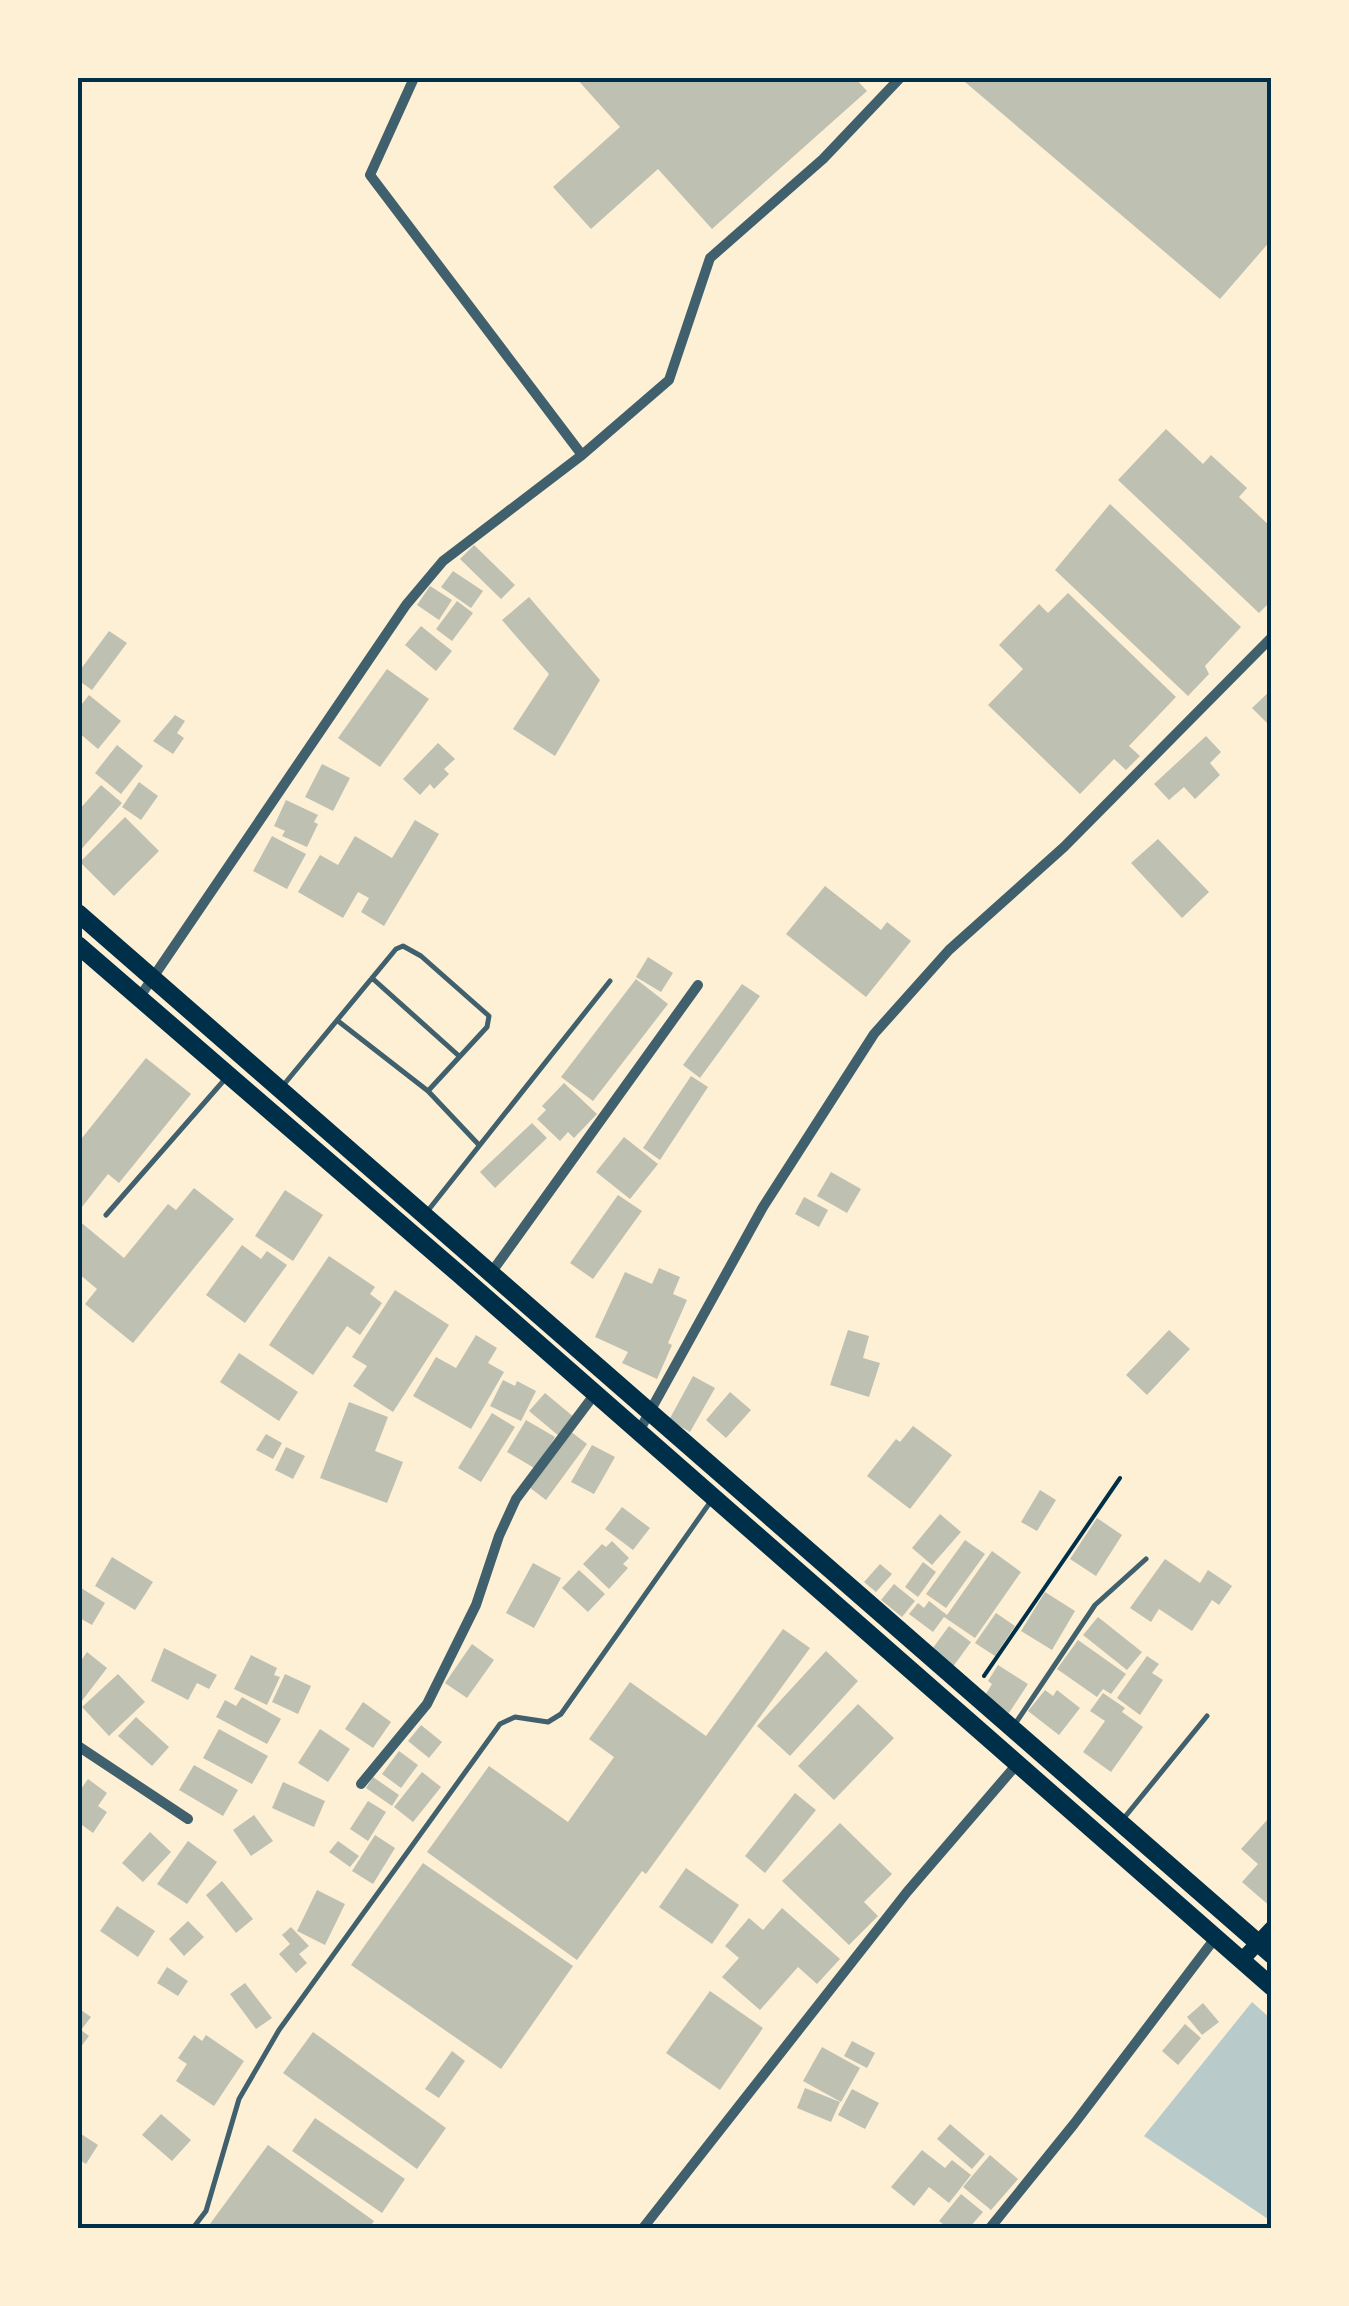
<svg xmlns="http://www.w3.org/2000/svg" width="1349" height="2306" font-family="Montserrat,sans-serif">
<rect width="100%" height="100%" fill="#fdf0d5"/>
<!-- green -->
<path fill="#b9caca" d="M1252,2002L1271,2019V2221L1144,2136Z"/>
<!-- building -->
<path fill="#bec0b2" d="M576,78H855L867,91L712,229L658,169L591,229L553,187L620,127Z
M968,78H1272V239L1220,299L965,82Z
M1166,429L1203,464L1211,455L1247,488L1239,497L1272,528V600L1259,613L1118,480Z
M1110,504L1241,627L1205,666L1209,674L1188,696L1055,570Z
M474,545L515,585L501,599L460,559Z
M453,571L483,591L471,608L441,587Z
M430,586L452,600L439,620L417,605Z
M1068,593L1176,697L1129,746L1140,756L1126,770L1114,759L1080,794L988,705L1023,669L999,645L1039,604L1048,613Z
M529,597L600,680L555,756L513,729L549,674L502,620Z
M457,601L473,613L452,641L436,629Z
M421,626L452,651L436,671L405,645Z
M109,631L127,643L92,690L78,680V673Z
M387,669L429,699L380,767L338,738Z
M1272,689V728L1252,708Z
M89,695L121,721L98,749L78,732V709Z
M175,715L185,721L177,733L184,738L173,754L153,741Z
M1206,736L1221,752L1210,763L1220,775L1195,799L1184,787L1169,800L1154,784Z
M438,743L455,759L444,769L449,774L434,789L430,784L420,795L403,779Z
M117,745L143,766L121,794L95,773Z
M322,764L350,778L333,811L305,797Z
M139,782L158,796L141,820L122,807Z
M101,785L122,803L78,853V811Z
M286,800L318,815L314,822L318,824L307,847L282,836L285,831L274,826Z
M125,817L159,851L114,896L80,862Z
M415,820L439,834L384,926L361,912L369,898L358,892L343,918L298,892L320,855L338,865L355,836L392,858Z
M272,836L306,854L287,889L253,871Z
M1158,839L1209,892L1182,918L1131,863Z
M825,886L881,930L887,922L911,941L866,997L786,934Z
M648,957L673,973L661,992L636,977Z
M636,979L668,1004L593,1101L561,1077Z
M742,984L760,996L700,1078L683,1065Z
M146,1058L191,1094L119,1183L108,1174L78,1212V1143Z
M691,1076L708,1087L660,1160L643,1148Z
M564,1083L597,1114L574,1138L568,1132L560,1141L537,1119L546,1110L542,1106Z
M532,1123L547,1138L495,1188L480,1172Z
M624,1137L658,1164L630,1199L596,1172Z
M831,1172L861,1189L847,1213L817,1196Z
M194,1188L234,1219L133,1343L85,1304L97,1289L78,1273V1220L124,1258L168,1204L176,1210Z
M285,1190L323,1215L293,1261L255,1236Z
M618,1195L642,1211L593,1279L570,1263Z
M804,1197L828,1210L819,1227L795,1214Z
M242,1245L261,1259L267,1251L287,1265L245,1323L206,1295Z
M329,1256L375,1287L370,1294L382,1303L360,1335L347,1326L313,1375L269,1345Z
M659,1268L680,1277L673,1294L687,1300L668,1343L672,1345L657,1379L622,1363L628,1352L595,1337L625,1272L652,1284Z
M395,1290L449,1325L393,1412L353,1386L367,1366L352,1357Z
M848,1330L869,1336L863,1358L880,1363L869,1397L830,1385Z
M1169,1330L1190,1349L1147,1395L1126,1375Z
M476,1335L497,1348L488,1363L504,1372L471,1429L413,1396L436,1357L456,1368Z
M239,1353L298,1392L279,1421L220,1382Z
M693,1376L715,1388L690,1432L669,1420Z
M503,1380L515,1386L517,1381L536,1391L521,1421L490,1406Z
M730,1392L751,1410L726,1438L706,1420Z
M545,1393L575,1418L559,1436L529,1411Z
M349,1402L388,1417L375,1451L403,1462L387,1503L320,1478Z
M492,1413L515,1427L481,1482L458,1468Z
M526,1420L555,1437L536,1469L507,1452Z
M913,1426L952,1455L910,1509L867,1476L896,1439L900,1442Z
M570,1431L587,1444L546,1500L529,1487Z
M266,1434L282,1443L273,1459L256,1450Z
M592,1445L615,1457L594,1494L571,1482Z
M286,1447L305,1456L293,1479L275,1470Z
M1040,1490L1056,1500L1037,1531L1021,1522Z
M622,1507L650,1528L633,1550L605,1529Z
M940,1514L961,1532L932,1565L912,1548Z
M1097,1518L1122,1535L1096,1576L1070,1559Z
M965,1540L985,1554L946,1608L926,1594Z
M612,1541L629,1558L623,1564L628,1568L609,1589L583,1564L602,1544L606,1547Z
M992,1551L1021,1572L975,1638L944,1617L933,1632L909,1614L918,1603L924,1608L929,1601L947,1615Z
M112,1557L153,1582L135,1610L95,1586Z
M1165,1559L1200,1583L1208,1570L1232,1586L1219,1605L1212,1600L1192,1631L1159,1609L1151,1622L1130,1608Z
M923,1562L936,1572L918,1597L905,1587Z
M533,1563L561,1578L534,1628L506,1613Z
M880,1564L892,1574L876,1592L864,1582Z
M579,1570L605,1594L588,1612L562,1588Z
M894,1584L915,1601L902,1617L881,1600Z
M78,1586L105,1603L92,1625L78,1617Z
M1045,1592L1075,1611L1052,1650L1021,1631Z
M996,1613L1015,1626L995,1656L975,1643Z
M1098,1617L1142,1652L1127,1670L1083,1635Z
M949,1626L971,1642L952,1668L930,1652Z
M783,1629L810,1648L646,1874L642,1871L577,1960L427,1852L489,1766L568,1822L614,1757L589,1739L630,1682L706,1736Z
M1078,1640L1126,1674L1111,1694L1103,1689L1097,1697L1057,1669Z
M472,1644L494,1660L467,1698L445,1683Z
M164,1648L217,1675L209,1689L197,1683L188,1700L151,1681Z
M826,1651L858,1681L790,1756L757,1726Z
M87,1652L107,1668L78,1706V1665Z
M251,1655L277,1668L274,1675L280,1677L267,1705L234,1689Z
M1147,1656L1159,1664L1152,1673L1163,1680L1140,1715L1117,1698Z
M998,1665L1028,1684L1009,1713L984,1697L992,1684L988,1681Z
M118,1674L145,1702L109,1736L82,1707Z
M285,1674L311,1686L298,1714L272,1702Z
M1045,1690L1053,1696L1057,1690L1080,1708L1059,1735L1028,1711Z
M1103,1693L1125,1708L1122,1712L1143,1727L1111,1772L1083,1752L1105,1721L1090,1711Z
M242,1697L281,1719L267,1744L216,1717L225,1700L236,1706Z
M363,1702L391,1722L373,1748L345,1729Z
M858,1704L894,1738L834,1800L798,1766Z
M136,1717L169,1747L152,1766L118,1736Z
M421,1725L442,1742L429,1758L408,1741Z
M219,1729L268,1756L252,1784L203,1758Z
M320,1729L350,1749L328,1782L298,1763Z
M399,1751L418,1765L401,1788L382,1774Z
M194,1765L238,1790L223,1816L179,1790Z
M422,1772L441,1787L413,1822L394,1807Z
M373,1777L399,1795L392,1806L366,1788Z
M88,1779L107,1793L98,1806L107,1812L93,1833L78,1822V1787L81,1789Z
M283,1782L325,1801L314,1827L272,1808Z
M795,1793L816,1810L765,1873L745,1856Z
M368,1801L386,1812L368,1841L350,1829Z
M254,1815L273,1841L251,1856L233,1830Z
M1268,1819L1272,1822V1908L1242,1882L1258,1864L1241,1849Z
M840,1823L892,1874L864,1902L878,1916L849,1945L782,1881Z
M150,1832L171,1852L143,1882L122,1863Z
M375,1835L395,1848L373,1884L352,1871Z
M188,1841L217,1862L187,1904L157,1884Z
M338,1841L359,1856L350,1867L329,1852Z
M423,1863L573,1966L501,2069L351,1965Z
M686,1868L739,1905L712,1944L659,1907Z
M222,1881L253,1919L236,1933L206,1895Z
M317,1890L345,1904L325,1945L297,1931Z
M117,1906L155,1931L138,1957L100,1931Z
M782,1908L840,1959L817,1984L798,1967L760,2010L722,1977L739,1958L725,1946L749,1918L763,1930Z
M188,1921L204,1937L184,1956L169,1939Z
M291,1927L309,1946L299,1954L307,1963L296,1973L279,1954L290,1944L282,1935Z
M167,1967L188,1981L178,1996L157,1983Z
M245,1983L272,2018L256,2029L230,1994Z
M710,1991L763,2028L720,2090L666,2053Z
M1203,2003L1219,2022L1202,2035L1187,2017Z
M78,2008L91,2017L81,2030L89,2036L80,2048L78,2046Z
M1185,2024L1201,2038L1178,2065L1162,2051Z
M313,2032L446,2128L417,2169L283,2073Z
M194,2035L202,2041L206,2035L244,2061L214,2106L176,2081L187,2064L178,2058Z
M852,2041L875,2053L867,2068L844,2056Z
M822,2047L860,2068L841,2102L803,2081Z
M452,2051L465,2061L439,2098L425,2089Z
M805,2088L840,2102L831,2122L797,2108Z
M852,2089L879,2103L865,2129L838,2115Z
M161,2114L191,2140L172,2161L142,2135Z
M315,2118L405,2179L382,2213L292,2151Z
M950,2124L985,2154L972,2169L937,2139Z
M78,2132L98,2145L86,2164L78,2159Z
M268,2145L374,2221L369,2228H207Z
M922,2150L945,2168L952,2160L971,2175L949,2203L929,2187L914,2206L891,2187Z
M990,2155L1018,2179L991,2210L963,2187Z
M961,2194L983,2212L969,2228H948L939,2221Z"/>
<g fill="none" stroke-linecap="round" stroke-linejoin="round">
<!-- path -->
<path stroke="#003049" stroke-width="4" d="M984,1676L1120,1478"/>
<!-- service -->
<path stroke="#3f606c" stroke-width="5" d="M372,978L459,1056
M338,1021L428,1091L479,1145
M281,1088L396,949L403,946L421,956L489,1016L487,1027L428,1091
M426,1213L610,981
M106,1215L226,1078
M1015,1724L1095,1605L1146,1559
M1124,1818L1207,1716
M193,2228L206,2211L239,2099L279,2030L500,1724L515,1717L548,1722L561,1714L711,1501"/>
<!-- minor -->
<path stroke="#3f606c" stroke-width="10" d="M414,78L370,175L582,455
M139,998L406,605L443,561L582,455L669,380L710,258L823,159L900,78
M491,1273L698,985
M638,1433L763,1207L874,1034L949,950L1064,847L1272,637
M78,1746L188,1819
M361,1784L427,1704L476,1605L499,1536L516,1499L594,1395
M643,2228L907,1892L1018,1763
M990,2228L1074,2124L1216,1937"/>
<!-- secondary -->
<path stroke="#003049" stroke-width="15" d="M1241,1961L1272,1928"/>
<!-- trunk -->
<path stroke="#003049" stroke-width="18" d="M78,913L1272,1955
M78,945L460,1275L1272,1987"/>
</g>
<!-- border -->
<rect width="1349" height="2306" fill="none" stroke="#fdf0d5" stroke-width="160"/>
<rect x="80" y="80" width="1189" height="2146" fill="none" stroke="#003049" stroke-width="4"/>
</svg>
